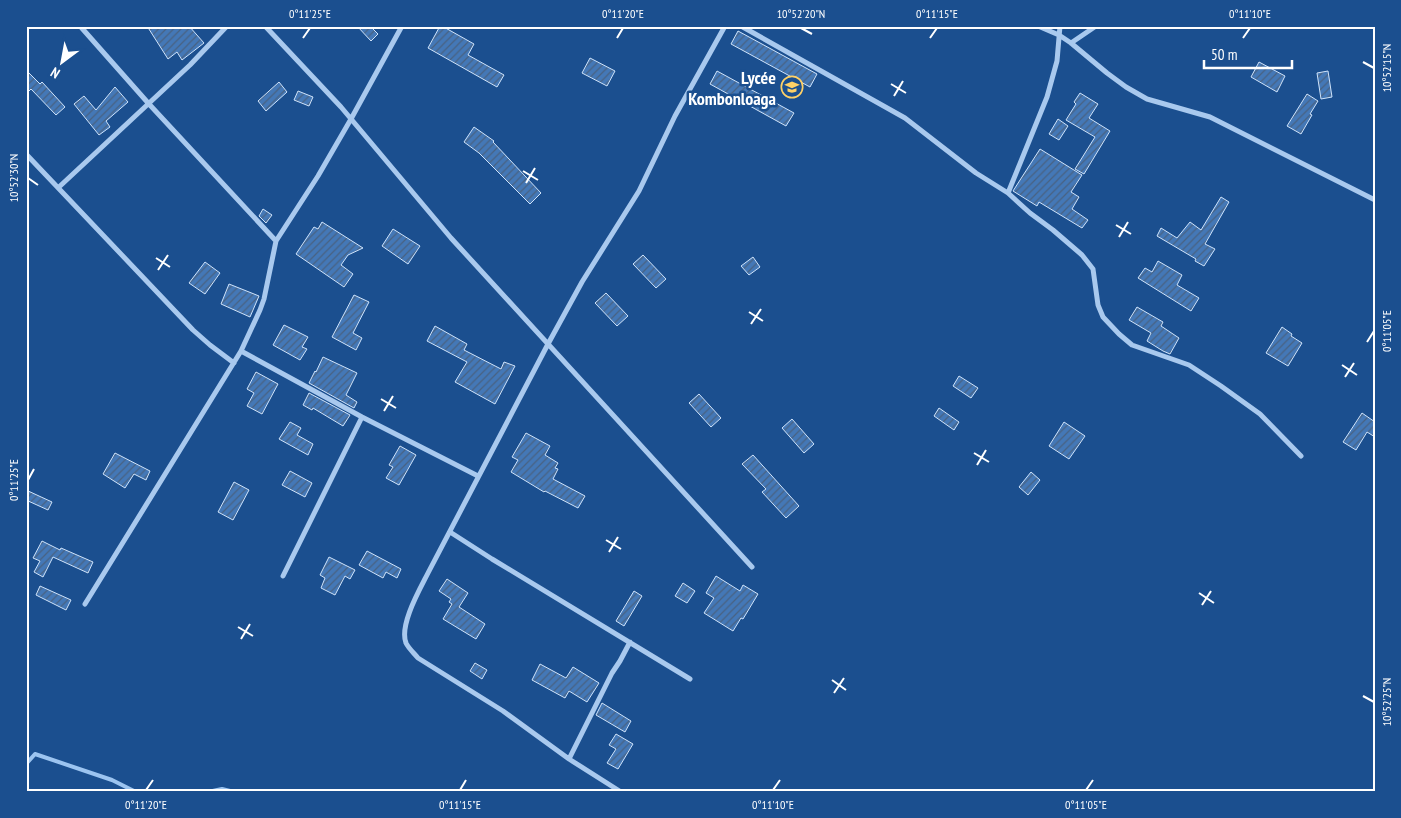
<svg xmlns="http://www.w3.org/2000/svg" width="1401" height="818" font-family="'PT Sans Narrow',sans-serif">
<defs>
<pattern id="building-hatch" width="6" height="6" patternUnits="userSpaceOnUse" patternTransform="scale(1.25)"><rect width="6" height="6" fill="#4478b7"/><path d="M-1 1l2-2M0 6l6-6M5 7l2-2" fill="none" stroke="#486282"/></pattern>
</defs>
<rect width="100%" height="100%" fill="#1b4f8f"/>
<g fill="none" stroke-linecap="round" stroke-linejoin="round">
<!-- stream -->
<path stroke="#9cc4f0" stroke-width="4" d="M26,764L35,754L112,780L136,792
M208,792L222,789L234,792"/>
</g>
<!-- building -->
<path fill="url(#building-hatch)" stroke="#cfe3fa" d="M147,26H189L204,43L182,60L177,52L168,59Z
M357,26H370L378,34L371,41Z
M440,26H442L474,44L468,55L504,75L497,87L428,48Z
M738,31L817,74L810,87L731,44Z
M590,58L615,71L607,86L582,73Z
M1259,62L1285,76L1277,92L1251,77Z
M26,70L40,84L42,82L65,107L56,115L31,89L26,94Z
M717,71L794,113L786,126L710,84Z
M1328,71L1332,97L1321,99L1317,73Z
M279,82L287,92L266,111L258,101Z
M115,87L128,102L106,121L110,127L99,135L74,104L84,96L96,110Z
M298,91L313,97L309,106L294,100Z
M1080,93L1098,104L1089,118L1110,131L1084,174L1075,169L1095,137L1066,120L1076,104L1074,102Z
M1307,94L1318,101L1310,114L1312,115L1301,134L1287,126Z
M1058,119L1068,126L1059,140L1049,134Z
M474,127L494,141L493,142L541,193L530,204L479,153L464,142Z
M1040,149L1082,175L1071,192L1079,197L1072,209L1088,220L1082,228L1039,202L1037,206L1013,191Z
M1221,197L1229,202L1205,244L1215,249L1204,266L1195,261L1196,259L1157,236L1161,228L1177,238L1190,222L1201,230Z
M263,209L272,215L266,223L259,216Z
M322,222L363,248L348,255L341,265L353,274L344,287L296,254L314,227L318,229Z
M393,229L420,246L408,264L382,246Z
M643,255L666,279L656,288L633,264Z
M753,257L760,267L749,275L741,266Z
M1158,261L1182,275L1177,285L1199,298L1191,311L1138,278L1145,268L1152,272Z
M205,262L220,273L205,294L189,283Z
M229,284L259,296L250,317L221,304Z
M606,293L628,316L617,326L595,303Z
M354,295L369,302L353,333L362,338L356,350L332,337Z
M1137,307L1163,322L1161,326L1179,338L1170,354L1163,351L1147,341L1151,333L1129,320Z
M284,325L308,337L302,347L307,349L300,360L273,345Z
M435,326L467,344L464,350L501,369L504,362L515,366L495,404L455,382L467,362L427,341Z
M1282,327L1292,334L1291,336L1302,343L1288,366L1266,353Z
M323,357L357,373L346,395L357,402L354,408L309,383L315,371L316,372Z
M256,372L278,384L262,414L247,406L254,393L247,389Z
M959,376L978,388L971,398L953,386Z
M309,393L350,415L343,426L313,408L312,410L303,405Z
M699,394L721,418L711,427L689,403Z
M939,408L959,422L954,430L934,416Z
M1362,413L1375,422V437L1367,432L1356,450L1343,442Z
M792,419L814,444L804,453L782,428Z
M290,422L301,428L297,435L313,444L308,455L279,439Z
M1064,422L1085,436L1069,459L1049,446Z
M526,433L550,446L545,455L558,463L555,468L558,469L553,479L585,496L578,508L545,491L544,492L511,472L518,460L512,457Z
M400,446L416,455L399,485L386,478L393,467L389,465Z
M115,453L150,471L146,480L134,474L125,488L103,474Z
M753,455L799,506L786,518L762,492L766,489L742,464Z
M290,471L312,483L305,497L282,485Z
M1031,472L1040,480L1028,495L1019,487Z
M234,482L249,490L233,520L218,512Z
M26,490L52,502L48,510L26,500Z
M42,541L60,550L61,548L93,562L88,573L53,557L43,577L34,572L40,561L33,558Z
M367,551L401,569L397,578L386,572L383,578L359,565Z
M329,557L355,570L350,579L345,576L335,595L321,588L325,578L320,575Z
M716,576L740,591L743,585L758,594L743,619L741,618L733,631L704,613L714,598L706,593Z
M447,579L468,593L459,607L485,624L476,639L443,619L452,604L449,602L451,599L439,591Z
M683,583L695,591L687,603L675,596Z
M40,586L71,600L66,610L36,595Z
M634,591L642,596L624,626L616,621Z
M475,663L487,670L482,679L470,671Z
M540,664L566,678L573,667L599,683L587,702L569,691L565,698L532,680Z
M602,703L631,721L625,732L596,715Z
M616,734L633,744L618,769L607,763L616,749L609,745Z"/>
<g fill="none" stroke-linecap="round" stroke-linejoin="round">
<!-- minor -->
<path stroke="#a9c9ee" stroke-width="5" d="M80,26L149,104L276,241
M265,26L341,107L451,238L752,567
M741,26L905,118L976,173L1008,193L1030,213L1053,230L1082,255L1093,269L1098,305L1103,317L1119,334L1132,345L1189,365L1221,386L1260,414L1301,456
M1038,26L1059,35L1071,43L1107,73L1126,87L1147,99L1210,117L1375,200
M1071,43L1096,26
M26,154L193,330L210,345L234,363
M59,187L190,65L227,26
M1008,193L1047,97L1057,61L1060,26
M241,351L362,417L478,476
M450,532L492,559L690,679
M283,576L362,417
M85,604L241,351L260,310L264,299L276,241L318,176L351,119L402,26
M569,759L612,673L620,661L630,642
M621,792L569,759L503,711L418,658C414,653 409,649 406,643C399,625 420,589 428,573L548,344L582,282L639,191L675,116L725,26"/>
</g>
<!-- ticks -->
<path fill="none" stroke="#fff" stroke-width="2" d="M801,28L812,34M303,38L310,28M617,38L623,28M930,38L937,28M1243,38L1250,28M1363,62L1374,68M891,84L906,93M894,96L903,81M523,171L538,180M28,178L38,185M526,183L535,168M1116,225L1131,234M1119,237L1128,222M156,258L170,267M158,270L168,255M749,312L763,321M751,324L761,309M1367,342L1374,331M1342,365L1357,375M1345,377L1354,363M381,399L396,408M384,411L393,396M974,453L989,462M977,465L986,450M28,480L34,469M606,540L621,549M609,552L618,537M1199,593L1214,603M1202,605L1211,591M238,627L253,636M241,639L250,624M832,680L846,690M834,693L844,678M1363,696L1374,702M146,790L153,780M460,790L466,780M773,790L780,780M1086,790L1093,780"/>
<!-- icons -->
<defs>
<g id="school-ring" transform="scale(1.125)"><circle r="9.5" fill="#1b4f8f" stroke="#ffd166" stroke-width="1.5"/><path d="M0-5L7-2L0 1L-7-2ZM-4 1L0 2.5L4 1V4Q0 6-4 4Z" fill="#ffd166"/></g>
</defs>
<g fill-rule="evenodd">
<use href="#school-ring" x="792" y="87"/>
</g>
<g text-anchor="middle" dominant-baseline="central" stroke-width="5" stroke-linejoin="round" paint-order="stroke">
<!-- poi labels -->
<g font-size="18" font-weight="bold" fill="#fff" stroke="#1b4f8f" text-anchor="end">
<text x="776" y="77">Lycée<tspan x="776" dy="21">Kombonloaga</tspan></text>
</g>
</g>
<!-- border -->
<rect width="1401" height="818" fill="none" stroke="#1b4f8f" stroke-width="55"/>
<!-- north arrow -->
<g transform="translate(62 62) rotate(212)" stroke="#1b4f8f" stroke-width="4" paint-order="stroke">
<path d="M0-4L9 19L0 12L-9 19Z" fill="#ffffff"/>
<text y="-8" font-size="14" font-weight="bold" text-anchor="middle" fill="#ffffff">N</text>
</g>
<!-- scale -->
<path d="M1204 60v8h88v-8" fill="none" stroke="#ffffff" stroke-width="2.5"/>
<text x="1211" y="60" font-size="15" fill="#ffffff" stroke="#1b4f8f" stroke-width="4" paint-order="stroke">50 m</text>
<rect x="28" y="28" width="1346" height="762" fill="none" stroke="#fff" stroke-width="2"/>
<g font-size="12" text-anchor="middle" fill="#fff">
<text x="310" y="18">0°11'25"E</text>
<text x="623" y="18">0°11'20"E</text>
<text x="801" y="18">10°52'20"N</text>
<text x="937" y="18">0°11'15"E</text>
<text x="1250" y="18">0°11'10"E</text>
<text transform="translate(1387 68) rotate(-90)" y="4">10°52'15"N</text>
<text transform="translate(14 178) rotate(-90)" y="4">10°52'30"N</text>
<text transform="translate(1387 331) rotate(-90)" y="4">0°11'05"E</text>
<text transform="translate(14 480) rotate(-90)" y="4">0°11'25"E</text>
<text transform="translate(1387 702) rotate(-90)" y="4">10°52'25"N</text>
<text x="146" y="809">0°11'20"E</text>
<text x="460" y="809">0°11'15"E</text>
<text x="773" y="809">0°11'10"E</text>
<text x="1086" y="809">0°11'05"E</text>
</g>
</svg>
